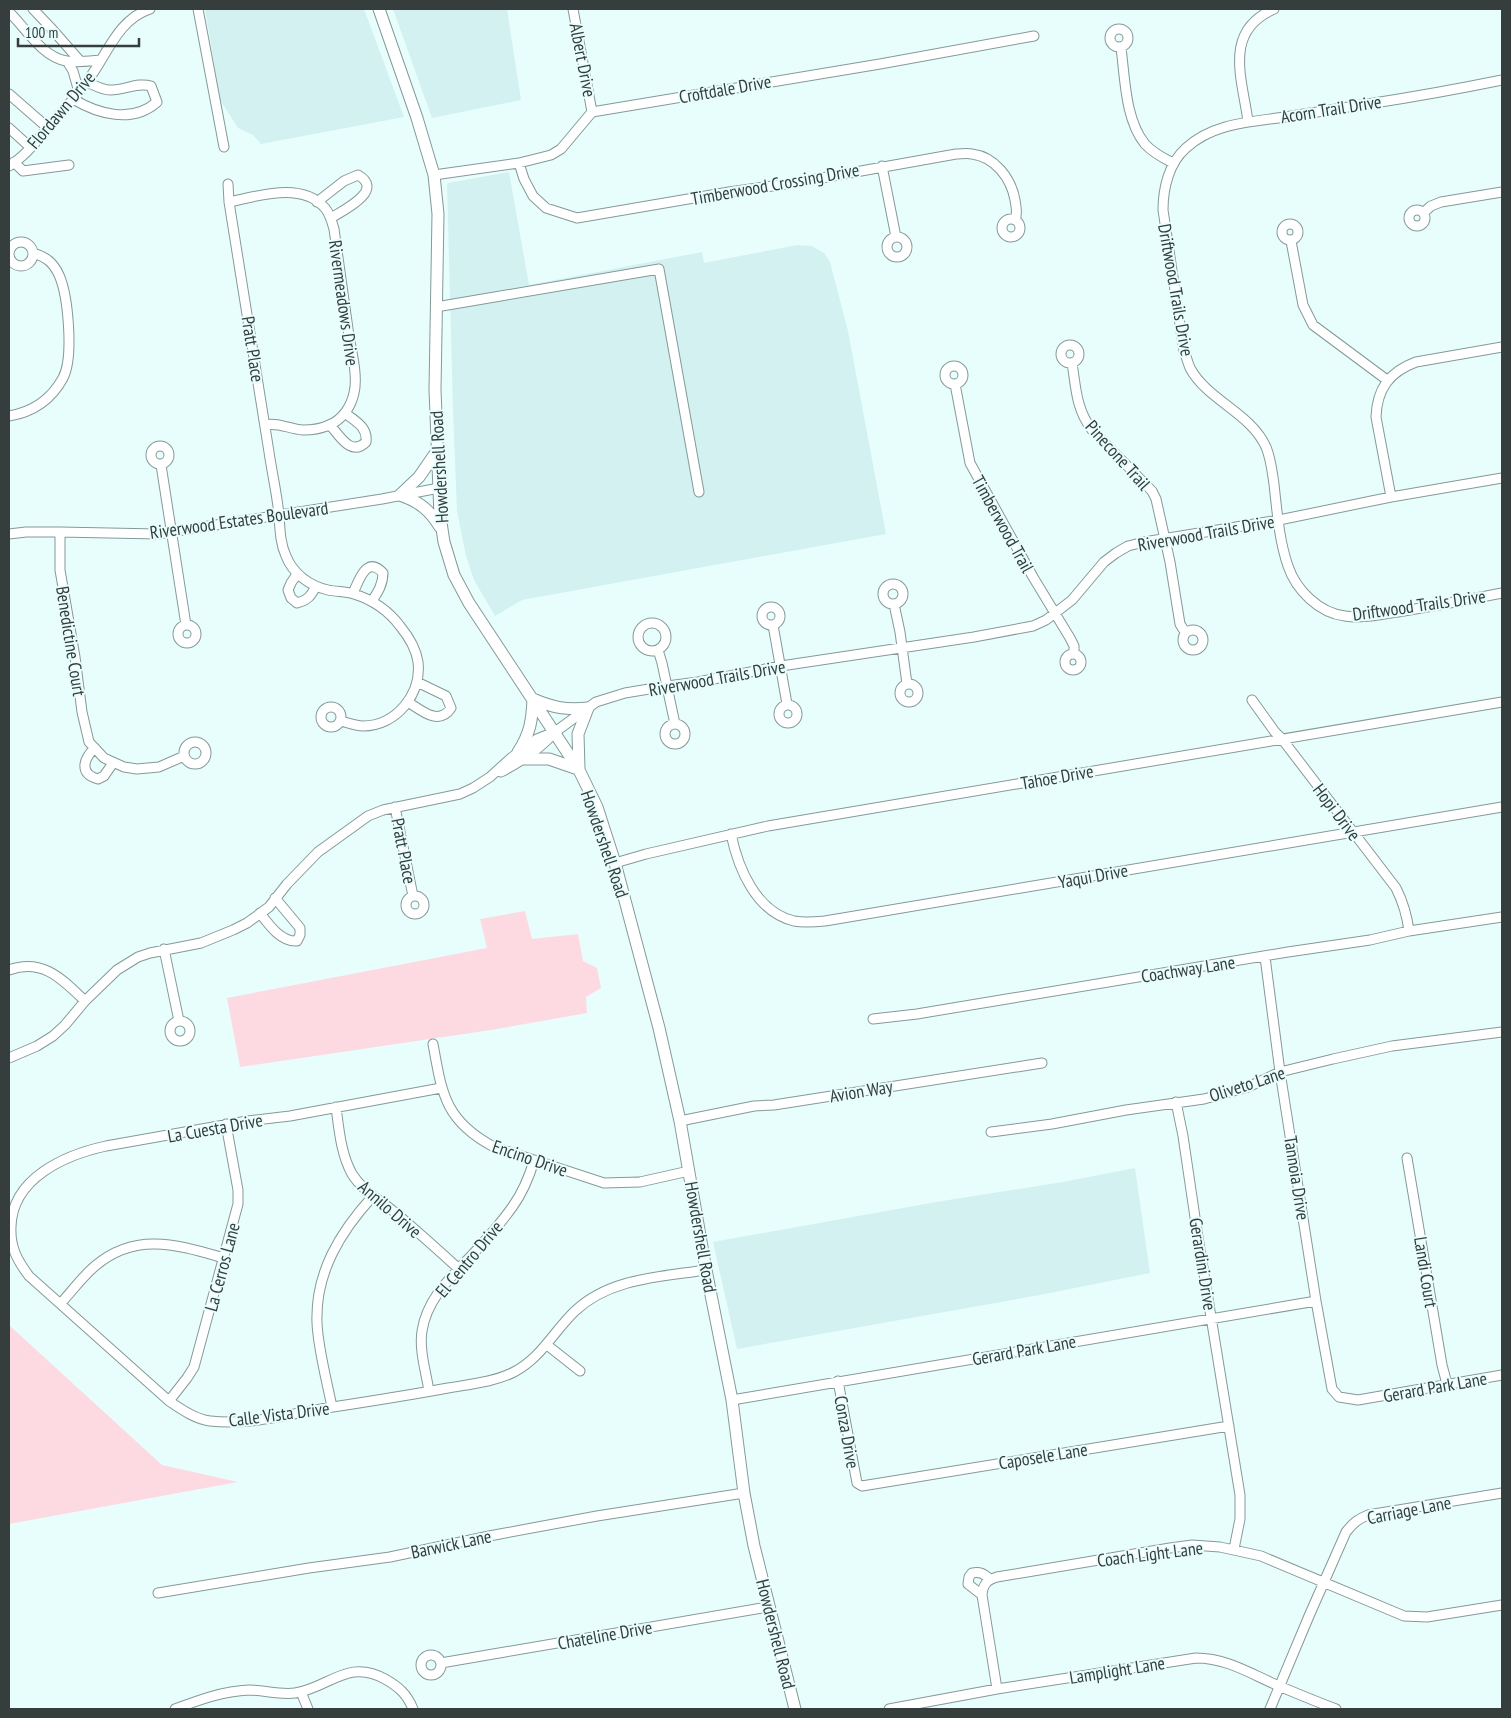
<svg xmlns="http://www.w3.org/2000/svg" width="1511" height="1718" font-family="'PT Sans Narrow',sans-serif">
<rect width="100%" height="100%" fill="#e8fefd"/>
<!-- built -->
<path fill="#d3f1f0" d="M205,9H364L404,117L261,144L253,135L238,128L220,100Z
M393,9H507L521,100L432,118Z
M509,172L529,285L702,252L704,263L797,245L812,246L824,253L830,262L848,331L886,534L522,600L495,616L474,580L466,556L457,511L453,411L447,185L448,183Z
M1135,1168L1150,1273L1040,1295L737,1349L713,1242L942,1201L1063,1182Z"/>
<!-- green -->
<path fill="#fddae2" d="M525,911L532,939L578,934L583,961L597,968L601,988L586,997L587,1013L491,1030L240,1067L227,998L487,948L480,919Z
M9,1325L162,1465L238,1482L9,1524Z"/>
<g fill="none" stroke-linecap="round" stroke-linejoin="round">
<!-- minor casing -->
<g stroke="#859998" stroke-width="11">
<path id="minor" d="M33,9L51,28L80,61
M198,9L224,147
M573,9L592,112
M9,12C26,28 41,56 66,61C77,63 90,61 101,60
M1110 38a9 9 0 1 1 18 0a9 9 0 1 1-18 0Z
M1121,48C1125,77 1125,120 1145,144C1152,152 1163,158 1173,163
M67,61L73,71L79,92
M1502,80C1458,89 1413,97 1368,104C1340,108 1313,113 1285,117C1251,122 1213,123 1186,148C1169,163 1163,188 1163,210L1184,351C1186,356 1188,363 1190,368C1208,401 1250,412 1266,447C1271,459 1272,471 1274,484C1277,511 1279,540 1288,566C1296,590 1319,613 1345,616C1362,619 1381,614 1398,612C1433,606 1468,600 1502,593
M9,94L48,128
M73,99C98,114 132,124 157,102L151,86C137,82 126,90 110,90C102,90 94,85 87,82
M1248,121C1242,78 1223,31 1274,9
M9,128L30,147
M14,162L23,171L69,165
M519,163L524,179L533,196L546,208L577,218L729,192L794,183L956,154C961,154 967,153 972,154C995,157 1011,178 1015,200C1016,207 1018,214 1015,220
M9,166C26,156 39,138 52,123C65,108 80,93 91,76C108,52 119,19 150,9
M882,166L896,237
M434,175L519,163L551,155L561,149L592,112L880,64L1034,36
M228,184L229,202C242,285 256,368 269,452C272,473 277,494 279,515C280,529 280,543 286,556C293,574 310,586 328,590C337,592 346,591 354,594C373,600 388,610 400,626C409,637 416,648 418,662C422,694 396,726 363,726C356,726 348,723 341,721
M229,202C258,196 302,181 325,208C330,214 332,222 334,229C339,265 344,301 349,336C352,354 358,376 354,393C351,407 342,420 329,425C321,429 311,430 303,430C289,429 279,422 265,425
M317,202L344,181L358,175C385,190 344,210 331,218
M1409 218a8 8 0 1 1 16 0a8 8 0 1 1-16 0Z
M1423,213L1431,206L1441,202L1502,192
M1002 228a9 9 0 1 1 18 0a9 9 0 1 1-18 0Z
M1282 232a8 8 0 1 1 16 0a8 8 0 1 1-16 0Z
M887 247a10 10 0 1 1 20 0a10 10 0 1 1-20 0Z
M1291,241L1303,305L1313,325L1387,380
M9 254a12 12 0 1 1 24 0a12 12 0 1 1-24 0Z
M436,307L659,269L699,492
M1061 354a9 9 0 1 1 18 0a9 9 0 1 1-18 0Z
M1072,363C1076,388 1076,409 1092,430L1152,491L1156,499L1170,562L1180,624L1185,632
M945 375a9 9 0 1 1 18 0a9 9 0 1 1-18 0Z
M955,384L970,463L1033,577L1070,638L1074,646V654
M9,416C33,412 51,400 63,378C74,357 68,295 59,275C53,262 46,257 33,253
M330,425C340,436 351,457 366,442C368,427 355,421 345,413
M151 455a9 9 0 1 1 18 0a9 9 0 1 1-18 0Z
M161,465L186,625
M1391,497L1376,417C1377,389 1389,372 1416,362L1502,347
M60,532V570L75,657L82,712L89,742L104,758L124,767L137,769L159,767L184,756
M9,534L26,532H60L158,534L382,499L439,488
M297,574L291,583L288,590L291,598L297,603C308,600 311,596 316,586
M883 594a10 10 0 1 1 20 0a10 10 0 1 1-20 0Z
M353,593C359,581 366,555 383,573C383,584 378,592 372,601
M894,604L900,632L907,684
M762 616a9 9 0 1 1 18 0a9 9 0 1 1-18 0Z
M638 637a14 14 0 1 1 28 0a14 14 0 1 1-28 0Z
M178 634a9 9 0 1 1 18 0a9 9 0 1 1-18 0Z
M773,625L787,704
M1183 640a10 10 0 1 1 20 0a10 10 0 1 1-20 0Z
M658,650L662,663L675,724
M1065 662a8 8 0 1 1 16 0a8 8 0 1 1-16 0Z
M900 693a9 9 0 1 1 18 0a9 9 0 1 1-18 0Z
M1252,700L1275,732L1282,739L1396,888C1403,902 1407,915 1409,931
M408,702C422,711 439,726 451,708L446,696L417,682
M779 714a9 9 0 1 1 18 0a9 9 0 1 1-18 0Z
M321 717a10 10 0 1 1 20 0a10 10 0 1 1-20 0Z
M665 734a10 10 0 1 1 20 0a10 10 0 1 1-20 0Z
M184 753a11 11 0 1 1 22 0a11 11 0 1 1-22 0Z
M95,748C83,759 79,774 98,779L104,776L113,763
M501,772C520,762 539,750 553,734
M395,807L413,896
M731,834C738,868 756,912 794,921C804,923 815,922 825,921L1502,807
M615,863L646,854L768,826L1502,702
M406 905a9 9 0 1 1 18 0a9 9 0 1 1-18 0Z
M260,913C269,925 281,942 297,941L300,935V928L275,898
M164,949L179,1021
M1265,957L1280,1072L1316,1301L1332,1389L1339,1397L1358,1400L1502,1375
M9,970C43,958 62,979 85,1001
M873,1019L917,1014L1288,952L1370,940L1409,931L1502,917
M170 1031a10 10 0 1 1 20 0a10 10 0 1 1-20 0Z
M433,1044C442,1094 445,1121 494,1147L604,1183L640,1182L689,1171
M9,1058L37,1046L53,1036L65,1025L85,1001L117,970L138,957L150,953L201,943L233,930L247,923L269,907L287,884L318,852L368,816L383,810L460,794L473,788L490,777L511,758L537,739L555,732L596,702L625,693L667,686L698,682L781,666L974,637L1033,626L1046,620L1072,600L1104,562L1116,553L1128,546L1144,542L1279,520L1391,497L1502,478
M441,1088L290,1116L247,1121L106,1146C65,1155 12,1178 11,1227C10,1247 17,1260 29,1276L169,1401C181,1409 195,1419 210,1421C252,1426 292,1413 333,1407C372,1401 410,1395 448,1388C471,1384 494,1382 514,1372C541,1358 554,1331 575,1311C610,1278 660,1277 706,1270
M1176,1102L1183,1136L1197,1231L1240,1495V1519L1234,1549
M336,1107C339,1130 341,1154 352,1174C362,1190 378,1199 392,1210C415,1229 437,1249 459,1269
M680,1121L754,1106L774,1105L1042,1063
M991,1132L1052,1124L1126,1110L1204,1099L1248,1087L1280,1072L1333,1059L1392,1046L1502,1032
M1407,1158L1442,1365L1447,1384
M61,1303C72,1291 83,1276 95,1266C136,1231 178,1245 224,1258
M547,1345L580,1371
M838,1381L857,1483L862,1486L1229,1426
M429,1391C426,1372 419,1350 422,1331C427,1299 450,1278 471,1256C486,1240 501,1223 513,1206C523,1192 529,1177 534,1161
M732,1400L1316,1301
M169,1401L187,1378L194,1367L238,1204V1190L226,1124
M332,1407C327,1382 318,1348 317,1323C315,1273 340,1232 373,1196
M158,1593L309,1568L390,1557L489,1536L597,1516L744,1493
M982,1595L968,1584L969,1577L972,1573C980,1571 984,1574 990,1579
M421 1665a10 10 0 1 1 20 0a10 10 0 1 1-20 0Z
M441,1663L768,1607
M997,1689L982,1595C983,1584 987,1580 997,1577L1170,1548L1192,1545L1220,1547L1261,1556L1404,1616L1427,1617L1502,1605
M301,1692L308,1709
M175,1709C199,1700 223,1691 249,1690C264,1690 279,1695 295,1693C329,1688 348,1658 385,1679C399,1687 407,1694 413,1709
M889,1709L997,1689L1196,1658C1227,1658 1251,1674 1279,1686C1298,1694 1317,1702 1336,1709
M1270,1709L1309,1616L1346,1532C1353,1523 1358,1519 1368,1515L1502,1493"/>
</g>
<!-- major casing -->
<g stroke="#859998" stroke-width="13">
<path id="major" d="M379,9L417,118L434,175L438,214L435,390L440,516L444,542L454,575L469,603L579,770L597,807L615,863L659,1028L680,1121L706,1270L732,1400L744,1493L754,1546L795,1709
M400,495L419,477L437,451
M400,495C418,501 430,510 440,527
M533,699C554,708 566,710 588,708
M518,752C530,734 532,721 533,699
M522,759H549L578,769
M579,768L578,734L588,708"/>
</g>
<!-- minor -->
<use href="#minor" stroke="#fff" stroke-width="9"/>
<!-- major -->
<use href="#major" stroke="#fff" stroke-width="11"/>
</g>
<g text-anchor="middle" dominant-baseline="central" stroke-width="4" stroke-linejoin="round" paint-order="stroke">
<!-- street labels -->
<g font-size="18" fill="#353d3d" stroke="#e8fefd">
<text transform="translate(583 60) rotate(79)">Albert Drive</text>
<text transform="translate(725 89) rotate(-10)">Croftdale Drive</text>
<text transform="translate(1331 109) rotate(-9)">Acorn Trail Drive</text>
<text transform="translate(61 110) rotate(-50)">Flordawn Drive</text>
<text transform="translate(775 184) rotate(-10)">Timberwood Crossing Drive</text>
<text transform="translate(1176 290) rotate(80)">Driftwood Trails Drive</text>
<text transform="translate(344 303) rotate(82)">Rivermeadows Drive</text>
<text transform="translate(253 349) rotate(81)">Pratt Place</text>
<text transform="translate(1118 455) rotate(48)">Pinecone Trail</text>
<text transform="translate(439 467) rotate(-93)">Howdershell Road</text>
<text transform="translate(239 520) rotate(-8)">Riverwood Estates Boulevard</text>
<text transform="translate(1003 524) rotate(61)">Timberwood Trail</text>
<text transform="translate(1206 533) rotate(-10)">Riverwood Trails Drive</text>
<text transform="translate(1419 605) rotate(-8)">Driftwood Trails Drive</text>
<text transform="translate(71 641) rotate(81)">Benedictine Court</text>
<text transform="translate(717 678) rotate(-10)">Riverwood Trails Drive</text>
<text transform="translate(1057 777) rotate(-10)">Tahoe Drive</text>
<text transform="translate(1337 812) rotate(53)">Hopi Drive</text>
<text transform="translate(605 844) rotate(71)">Howdershell Road</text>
<text transform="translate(404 851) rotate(79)">Pratt Place</text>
<text transform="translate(1093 876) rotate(-10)">Yaqui Drive</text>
<text transform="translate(1188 969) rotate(-9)">Coachway Lane</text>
<text transform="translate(1247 1084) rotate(-18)">Oliveto Lane</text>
<text transform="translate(861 1091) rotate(-9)">Avion Way</text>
<text transform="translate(215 1128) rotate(-10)">La Cuesta Drive</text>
<text transform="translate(530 1158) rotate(19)">Encino Drive</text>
<text transform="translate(1297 1178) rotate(81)">Tannoia Drive</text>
<text transform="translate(390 1209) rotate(41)">Annilo Drive</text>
<text transform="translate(701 1237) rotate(80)">Howdershell Road</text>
<text transform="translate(469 1259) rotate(-50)">El Centro Drive</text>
<text transform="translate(1203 1264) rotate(81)">Gerardini Drive</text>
<text transform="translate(222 1267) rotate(-75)">La Cerros Lane</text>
<text transform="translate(1426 1272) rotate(81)">Landi Court</text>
<text transform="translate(1024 1350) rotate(-10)">Gerard Park Lane</text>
<text transform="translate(1435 1387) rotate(-10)">Gerard Park Lane</text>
<text transform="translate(279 1414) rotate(-7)">Calle Vista Drive</text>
<text transform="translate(847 1432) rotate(80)">Conza Drive</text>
<text transform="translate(1043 1456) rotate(-9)">Caposele Lane</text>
<text transform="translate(1409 1510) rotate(-11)">Carriage Lane</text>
<text transform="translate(451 1544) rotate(-12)">Barwick Lane</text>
<text transform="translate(1150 1554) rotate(-7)">Coach Light Lane</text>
<text transform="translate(776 1634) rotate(76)">Howdershell Road</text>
<text transform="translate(605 1635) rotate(-10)">Chateline Drive</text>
<text transform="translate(1117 1670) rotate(-9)">Lamplight Lane</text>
</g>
</g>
<!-- border -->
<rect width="1511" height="1718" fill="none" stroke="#353d3d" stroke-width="20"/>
<!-- scale -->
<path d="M18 38v8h121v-8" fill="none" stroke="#353d3d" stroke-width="2.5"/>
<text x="25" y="38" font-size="15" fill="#353d3d" stroke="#e8fefd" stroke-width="4" paint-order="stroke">100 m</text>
</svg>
